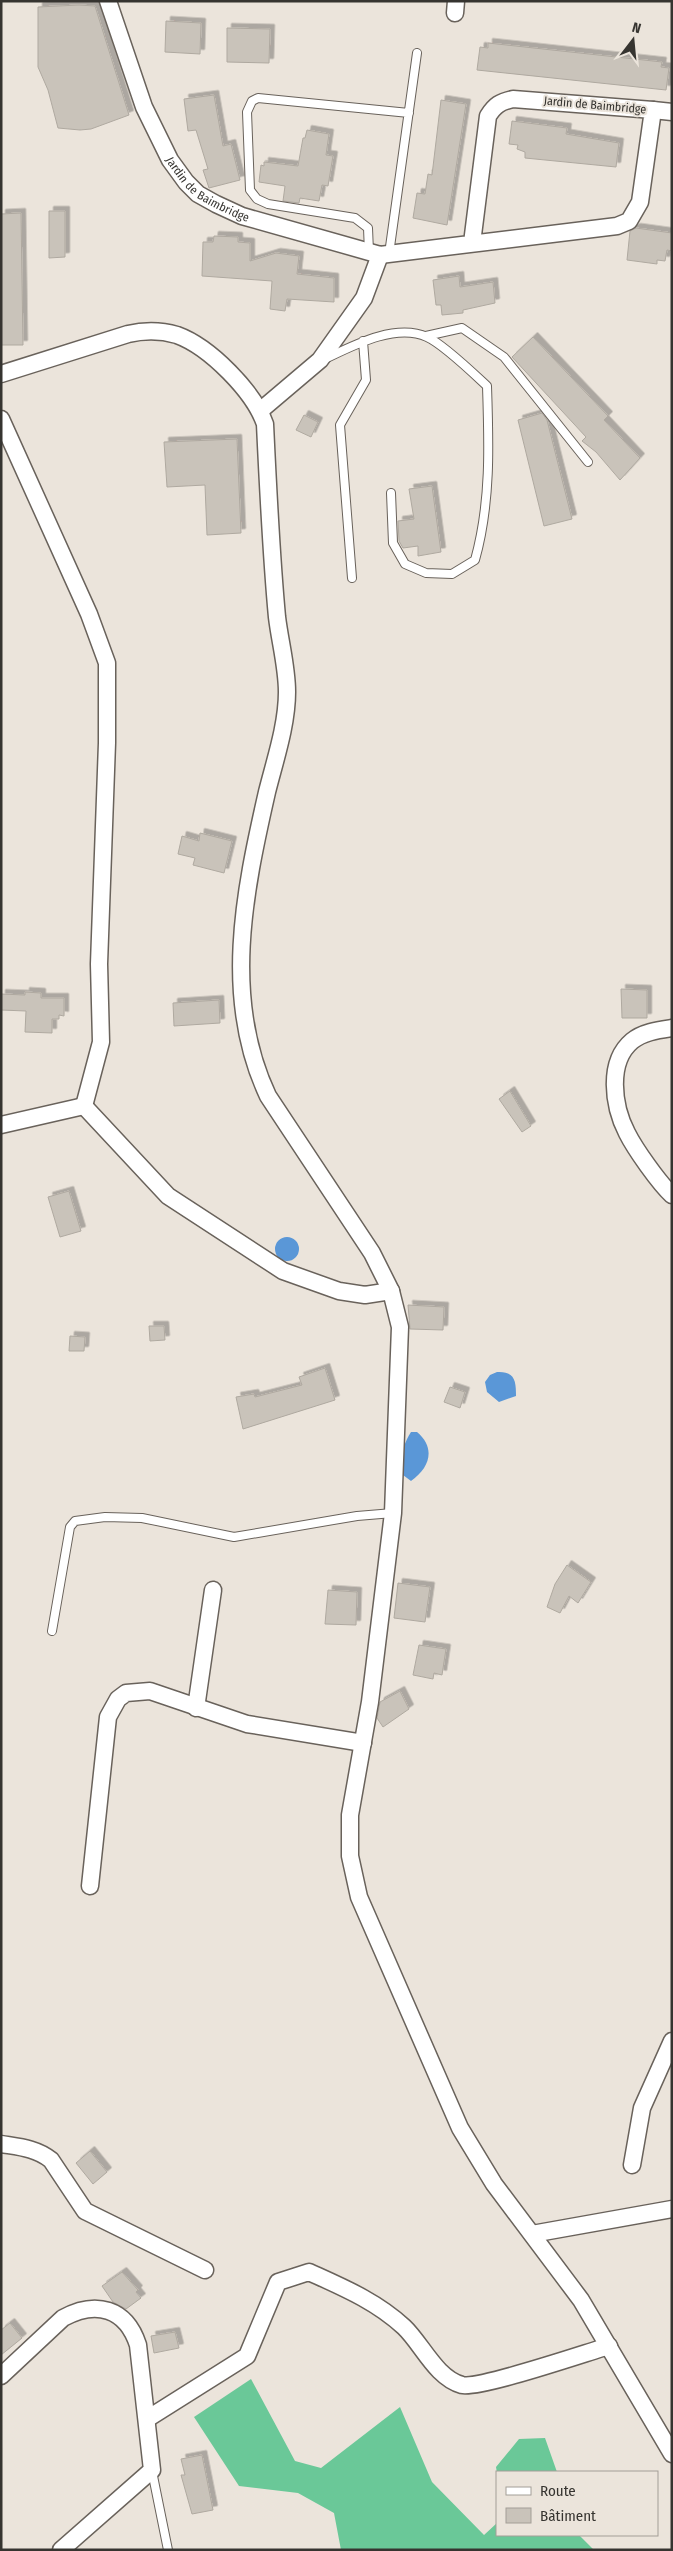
<svg xmlns="http://www.w3.org/2000/svg" width="673" height="2551" font-family="'Fira Sans Condensed',sans-serif">
<defs>
<filter id="shadow"><feDropShadow dx="4.5" dy="-4.5" stdDeviation="0" flood-color="#0004"/></filter>
</defs>
<rect width="100%" height="100%" fill="#ebe4db"/>
<!-- forest -->
<path fill="#6ac898" d="M251,2379L295,2461L321,2468L400,2407L432,2482L484,2535L497,2523V2535H579L594,2550H341L334,2513L298,2493L239,2486L194,2417Z
M545,2438L557,2472L497,2473L496,2467L519,2439Z"/>
<!-- water -->
<path fill="#5a97d7" d="M275 1249a12 12 0 1 1 24 0a12 12 0 1 1-24 0Z
M497,1372C515,1371 516,1381 516,1396L499,1402L487,1392L485,1382L490,1375Z
M411,1432H417C436,1448 430,1468 411,1481L403,1475C400,1460 402,1446 411,1432Z"/>
<!-- building -->
<path fill="#c9c3ba" stroke="#afa9a0" filter="url(#shadow)" d="M79,5L95,6L129,115L91,129L80,130L58,128L48,90L38,67V7Z
M166,21L201,23L200,54L165,52Z
M227,28L270,29L269,63L227,62Z
M488,43L662,62L661,67L669,68L666,90L477,70L480,47L488,48Z
M214,95L223,146L231,144L240,180L209,188L203,170L208,169L196,130L188,131L184,99Z
M441,100L466,104L447,225L413,218L417,193L425,194L428,174L432,175Z
M512,121L567,128L566,134L619,143L616,167L525,158V152L517,149L518,145L509,144Z
M307,130L329,134L326,155L333,156L328,186L322,185L319,201L300,198L299,203L283,201L285,186L259,182L261,165L264,166V162L298,166L303,138H305Z
M49,211H65V257L49,258Z
M21,213L23,345H1V214Z
M636,228L672,233V251L667,250L665,261L657,260V264L627,260L630,231Z
M214,236L238,237V242L250,243V261L276,253L299,256L297,274L334,278V302L287,299L285,311L270,309L272,281L202,276L203,242H213Z
M459,276L460,287L493,282L495,303L463,310V313L442,315L441,305H436L433,280Z
M533,337L608,416L604,420L640,458L620,480L596,452L582,441L586,437L512,357Z
M542,413L547,420L572,519L544,526L518,420Z
M304,415L318,422L311,437L296,430Z
M237,439L241,533L207,535L205,485L167,487L164,442Z
M432,486L441,552L418,556V546L403,548L399,541L398,521L414,519L409,489Z
M200,833L232,841L224,873L193,865L195,858L178,854L182,836L199,841Z
M621,989L647,990V1018H622Z
M25,992L41,993V998H64V1016L59,1015V1019H52V1033L25,1032L26,1011L1,1010V994L25,995Z
M219,1000L220,1023L174,1026L173,1003Z
M510,1091L531,1126L522,1132L499,1099Z
M69,1191L81,1231L60,1237L48,1197Z
M408,1305L444,1307L443,1330L410,1329Z
M149,1326H164L165,1340L150,1341Z
M70,1336L85,1337L84,1351H69Z
M325,1368L335,1400L243,1429L236,1397L254,1394L255,1397L302,1385L299,1377Z
M450,1387L465,1392L460,1408L444,1402Z
M567,1565L591,1582L578,1603L569,1596L560,1613L547,1607L555,1584Z
M398,1583L430,1587L425,1622L394,1618Z
M328,1590L357,1592L356,1625L325,1624Z
M419,1645L446,1649L442,1675L434,1673L433,1679L413,1675Z
M400,1691L409,1709L383,1727L377,1718L380,1702Z
M90,2151L107,2172L93,2184L76,2163Z
M122,2272L138,2290L136,2292L141,2298L126,2309L113,2302L102,2286Z
M10,2323L22,2338L1,2355V2330Z
M175,2332L179,2348L154,2353L151,2336Z
M202,2455L213,2510L192,2514L181,2475H185L181,2459Z"/>
<g fill="none" stroke-linecap="round" stroke-linejoin="round">
<!-- service casing -->
<g stroke="#69625b" stroke-width="10">
<path id="service" d="M369,252L368,228L355,218L268,204L257,199L250,190L247,112L252,101L258,98L409,113
M389,254L417,53
M426,336L462,328L504,357L588,462
M327,358C354,345 396,323 427,337C443,344 473,373 487,386C489,444 491,503 475,560L452,574L426,573L405,564L393,543L391,493
M352,578L340,425L366,380L363,341
M52,1631L70,1527L75,1521L105,1517L142,1518L234,1537L357,1516L393,1513
M152,2471L168,2550"/>
</g>
<!-- minor casing -->
<g stroke="#69625b" stroke-width="19">
<g id="minor">
<path id="s1" d="M108,1L144,107L170,160L186,182L198,194L216,204L242,216L380,255L617,226L629,221L640,202L653,110L513,99C500,102 495,105 488,116L472,243"/>
<path d="M455,13L456,1"/>
<path d="M653,110L672,112"/>
<path d="M1,374L128,334C145,330 160,330 177,335C210,347 254,392 265,424C268,488 271,553 277,617C280,642 287,667 287,692C287,725 275,760 267,792C244,893 222,999 268,1096L372,1253L391,1291L400,1327L393,1513L370,1702L350,1815V1856L359,1897L460,2128L494,2184L581,2300L672,2454"/>
<path d="M261,410L320,360L364,298L380,255"/>
<path d="M1,419L89,614L107,663V743L99,964L101,1042L84,1106"/>
<path d="M672,1028C659,1030 643,1032 632,1041C607,1062 613,1106 627,1133C635,1149 659,1183 672,1195"/>
<path d="M84,1106L168,1196L283,1271L339,1291L365,1295L391,1291"/>
<path d="M1,1125L84,1106"/>
<path d="M196,1708L213,1590"/>
<path d="M90,1886L108,1717L118,1699L126,1693L150,1691L247,1724L363,1743"/>
<path d="M1,2144C19,2147 36,2148 51,2160L85,2211L205,2270"/>
<path d="M632,2165L642,2108L672,2041"/>
<path d="M532,2234L672,2209"/>
<path d="M1,2376L63,2318C96,2300 126,2308 138,2345L152,2470L61,2550"/>
<path d="M147,2419L247,2356L278,2282L309,2272C342,2287 376,2301 404,2327C422,2344 436,2378 462,2385C480,2389 585,2353 609,2346"/>
</g>
</g>
<!-- service -->
<use href="#service" stroke="#fff" stroke-width="8"/>
<!-- minor -->
<use href="#minor" stroke="#fff" stroke-width="16"/>
</g>
<g text-anchor="middle" dominant-baseline="central" stroke-width="4" stroke-linejoin="round" paint-order="stroke">
<!-- street labels -->
<g font-size="12" fill="#363430" stroke="#ebe4db">
<text transform="translate(595 105) rotate(5)">Jardin de Baimbridge</text>
<text stroke="none"><textPath href="#s1" startOffset="220">Jardin de Baimbridge</textPath></text>
</g>
</g>
<!-- border -->
<rect width="673" height="2551" fill="none" stroke="#363430" stroke-width="5"/>
<!-- legend -->
<rect x="496" y="2471" width="162" height="65" fill="#ebe4db" stroke="#a39e97"/>
<rect x="506" y="2487" width="25" height="8" fill="#ffffff" stroke="#a39e97"/>
<text x="540" y="2496" font-size="15" fill="#363430">Route</text>
<rect x="506" y="2508" width="25" height="15" fill="#c9c3ba" stroke="#a39e97"/>
<text x="540" y="2521" font-size="15" fill="#363430">Bâtiment</text>
<!-- north arrow -->
<g transform="translate(633 40) rotate(16)" stroke="#ebe4db" stroke-width="4" paint-order="stroke">
<path d="M0-4L9 19L0 12L-9 19Z" fill="#363430"/>
<text y="-8" font-size="14" font-weight="bold" text-anchor="middle" fill="#363430">N</text>
</g>
</svg>
